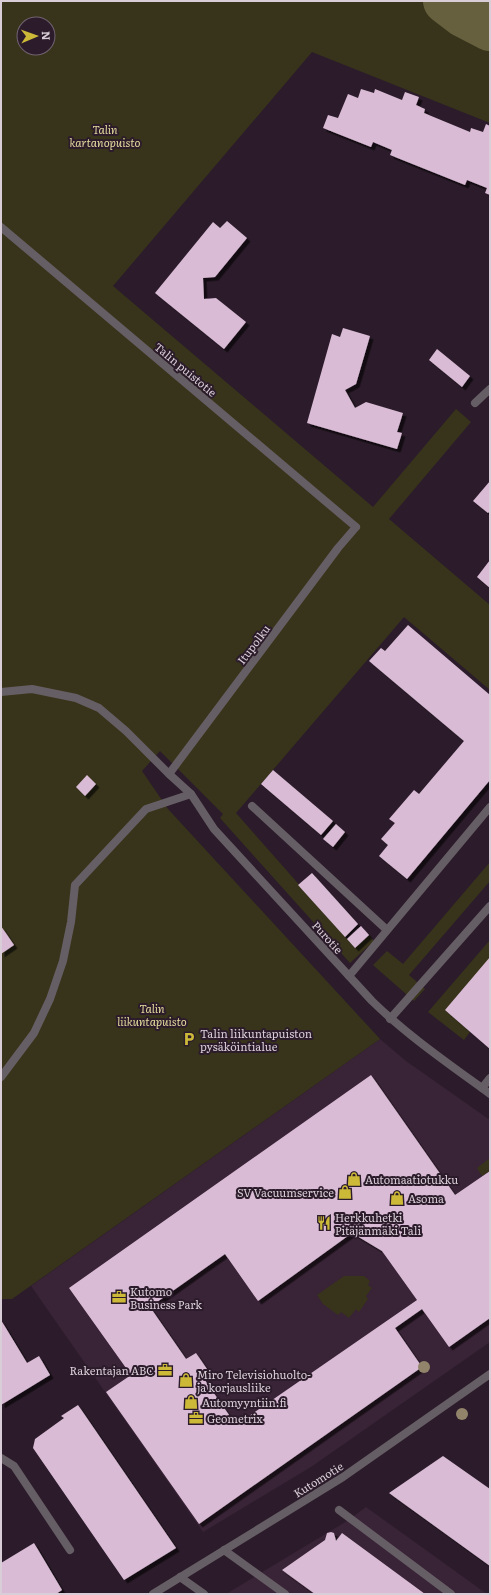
<svg xmlns="http://www.w3.org/2000/svg" width="491" height="1595" font-family="Literata,serif">
<defs>
<filter id="shadow"><feDropShadow dx="3.5" dy="3.5" stdDeviation="0" flood-color="#0009"/></filter>
</defs>
<rect width="100%" height="100%" fill="#2c1c2b"/>
<!-- built -->
<path fill="#392336" d="M380,1039L406,1061L490,1120V1342L311,1467L203,1532L31,1286Z
M366,1507L487,1594H226L347,1521Z"/>
<!-- green -->
<path fill="#38341b" fill-rule="evenodd" d="M1,1H490V123L312,52L113,286L373,507L456,409L471,422L389,519L490,605V690L404,617L236,813L355,948L369,935L374,941L350,963L220,818L223,814L160,751L142,771L168,809L380,1039L12,1299H1ZM24,24H48V48H24Z
M490,862V881L409,975L425,989L414,1001L373,965L387,951L403,964Z
M490,940V957L470,1032L464,1040L428,1012Z
M490,1158V1171L482,1176L477,1168Z
M344,1276H364L370,1281L368,1285L372,1288L366,1296L368,1299L359,1312L356,1309L349,1318L341,1312L338,1315L323,1304L317,1295Z"/>
<g fill="none" stroke-linecap="round" stroke-linejoin="round">
<!-- river -->
<path stroke="#66603f" stroke-width="46" d="M446,1L463,14L490,28"/>
</g>
<!-- building -->
<path fill="#d9bbd5" fill-rule="evenodd" filter="url(#shadow)" d="M361,89L374,93L375,89L402,100L405,92L419,97L416,105L425,109L424,113L470,132L471,128L483,132L486,124L490,126V195L485,193L487,188L467,180L465,185L390,155L392,150L373,142L371,147L323,128L328,115L338,118L348,94L358,98Z
M227,221L247,238L215,277L203,278L204,299L216,298L246,322L224,349L155,293L213,222L220,228Z
M343,328L370,336L356,384L345,390L355,408L366,402L403,413L397,432L402,433L397,449L307,423L332,334L340,337Z
M437,349L470,376L462,387L429,360Z
M490,481V511L488,513L473,501Z
M490,560V588L477,577Z
M408,625L490,695V780L407,879L379,856L388,845L381,839L395,823L389,819L414,790L419,794L464,741L369,661L381,648L385,651Z
M273,770L333,821L321,835L261,784Z
M87,775L96,784L85,796L76,787Z
M336,824L345,832L333,847L323,839Z
M312,873L358,924L345,937L298,885Z
M1,926L14,945L1,954Z
M361,926L369,935L355,948L347,939Z
M490,957V1049L445,1010Z
M371,1075L455,1195L490,1171V1318L449,1347L422,1309L395,1328L422,1367L199,1524L106,1392L131,1375L69,1288ZM352,1233L382,1251L417,1300L236,1425L202,1376L209,1372L196,1353L186,1359L150,1307L225,1254L258,1301Z
M1,1320L27,1363L39,1356L50,1375L1,1405Z
M78,1405L176,1548L124,1580L33,1448L35,1439L64,1418L61,1416Z
M443,1456L490,1489V1566L389,1493Z
M331,1532L334,1533L336,1541L342,1533L425,1594H315L282,1570L325,1540L327,1533Z
M34,1543L62,1590L56,1594H1V1563Z"/>
<g fill="none" stroke-linecap="round" stroke-linejoin="round">
<!-- lane -->
<path stroke="#665e65" stroke-width="8" d="M1,227L356,527
M475,403L490,389
M1,692L32,689L76,698L99,708L126,731L169,774
M252,806L387,930
M349,976L490,807
M390,1019L490,906
M1,1077L34,1033L50,999L63,961L71,922L75,885L146,809L191,794
M482,1088L490,1078
M1,1458L14,1466L70,1550
M339,1510L451,1594
M224,1550L285,1594
M180,1577L204,1594"/>
<!-- street -->
<path stroke="#665e65" stroke-width="8" d="M356,527L338,548L169,774L191,794L214,829L372,1001C408,1036 449,1064 490,1094
M153,1594L343,1477L490,1374"/>
</g>
<!-- trees -->
<g fill="#91846a">
<circle cx="424" cy="1367" r="6"/>
<circle cx="462" cy="1414" r="6"/>
</g>
<!-- icons -->
<defs>
<symbol id="parking-bare" viewBox="-9 -9 18 18"><path d="M-3.5-5.5H1a3.5 3.5 0 0 1 0 7H-1V5.5H-3.5ZM-1-3.4V-.6H.8a1.4 1.4 0 0 0 0-2.8Z" fill="#cdb938" stroke="#2c1c2b" stroke-width="2.5" paint-order="stroke"/></symbol>
<symbol id="shop-bare" viewBox="-9 -9 18 18"><path d="M-5-2.5h2.3a2.7 3.5 0 0 1 5.4 0H5L5.5 6h-11ZM-1.5-2.5h3a1.5 2.3 0 0 0-3 0Z" fill="#cdb938" stroke="#2c1c2b" stroke-width="2.5" paint-order="stroke"/></symbol>
<symbol id="restaurant-bare" viewBox="-9 -9 18 18"><path d="M-5-6h1v4h1v-4h1v4h1v-4h1v5L-1.5 .5V6h-2V.5L-5-1ZM5-6V6H3V1.5H1.5Q1.5-4 5-6Z" fill="#cdb938" stroke="#2c1c2b" stroke-width="2.5" paint-order="stroke"/></symbol>
<symbol id="office-bare" viewBox="-9 -9 18 18"><path d="M-6-3h4V-5.5h4V-3h4V5H-6ZM-1-4.5V-3h2v-1.5ZM-6 0V1H6V0Z" fill="#cdb938" stroke="#2c1c2b" stroke-width="2.5" paint-order="stroke"/></symbol>
</defs>
<g fill-rule="evenodd">
<use href="#parking-bare" x="179" y="1029" width="20" height="20"/>
<use href="#shop-bare" x="344" y="1169" width="20" height="20"/>
<use href="#shop-bare" x="335" y="1182" width="20" height="20"/>
<use href="#shop-bare" x="387" y="1188" width="20" height="20"/>
<use href="#restaurant-bare" x="314" y="1213" width="20" height="20"/>
<use href="#office-bare" x="109" y="1287" width="20" height="20"/>
<use href="#office-bare" x="155" y="1360" width="20" height="20"/>
<use href="#shop-bare" x="176" y="1370" width="20" height="20"/>
<use href="#shop-bare" x="181" y="1392" width="20" height="20"/>
<use href="#office-bare" x="186" y="1408" width="20" height="20"/>
</g>
<g text-anchor="middle" dominant-baseline="central" stroke-width="4" stroke-linejoin="round" paint-order="stroke">
<!-- park labels -->
<g font-size="11" font-style="italic" fill="#e4da9d" stroke="#2c1c2b">
<text x="105" y="129">Talin<tspan x="105" dy="13">kartanopuisto</tspan></text>
<text x="152" y="1008">Talin<tspan x="152" dy="13">liikuntapuisto</tspan></text>
</g>
<!-- street labels -->
<g font-size="11" fill="#d9ced7" stroke="#2c1c2b">
<text transform="translate(186 369) rotate(40)">Talin puistotie</text>
<text transform="translate(253 644) rotate(-53)">Itupolku</text>
<text transform="translate(328 937) rotate(48)">Purotie</text>
<text transform="translate(318 1479) rotate(-32)">Kutomotie</text>
</g>
<!-- poi labels -->
<g font-size="11" fill="#d9ced7" stroke="#2c1c2b" text-anchor="start">
<text x="200" y="1033">Talin liikuntapuiston<tspan x="200" dy="13">pysäköintialue</tspan></text>
<text x="365" y="1179">Automaatiotukku</text>
<text x="334" y="1192" text-anchor="end">SV Vacuumservice</text>
<text x="408" y="1198">Asoma</text>
<text x="335" y="1217">Herkkuhetki<tspan x="335" dy="13">Pitäjänmäki Tali</tspan></text>
<text x="130" y="1291">Kutomo<tspan x="130" dy="13">Business Park</tspan></text>
<text x="154" y="1370" text-anchor="end">Rakentajan ABC</text>
<text x="197" y="1374">Miro Televisiohuolto-<tspan x="197" dy="13">ja korjausliike</tspan></text>
<text x="202" y="1402">Automyyntiin.fi</text>
<text x="207" y="1418">Geometrix</text>
</g>
</g>
<!-- border -->
<rect width="491" height="1595" fill="none" stroke="#d9ced7" stroke-width="4"/>
<!-- north arrow -->
<g transform="translate(36 36) rotate(88)"><circle r="19" fill="#2c1c2b" stroke="#716370"/>
<path d="M0-3L7 15L0 10L-7 15Z" fill="#cdb938"/>
<text y="-6" font-size="11" font-weight="bold" text-anchor="middle" fill="#d9ced7">N</text>
</g>
</svg>
